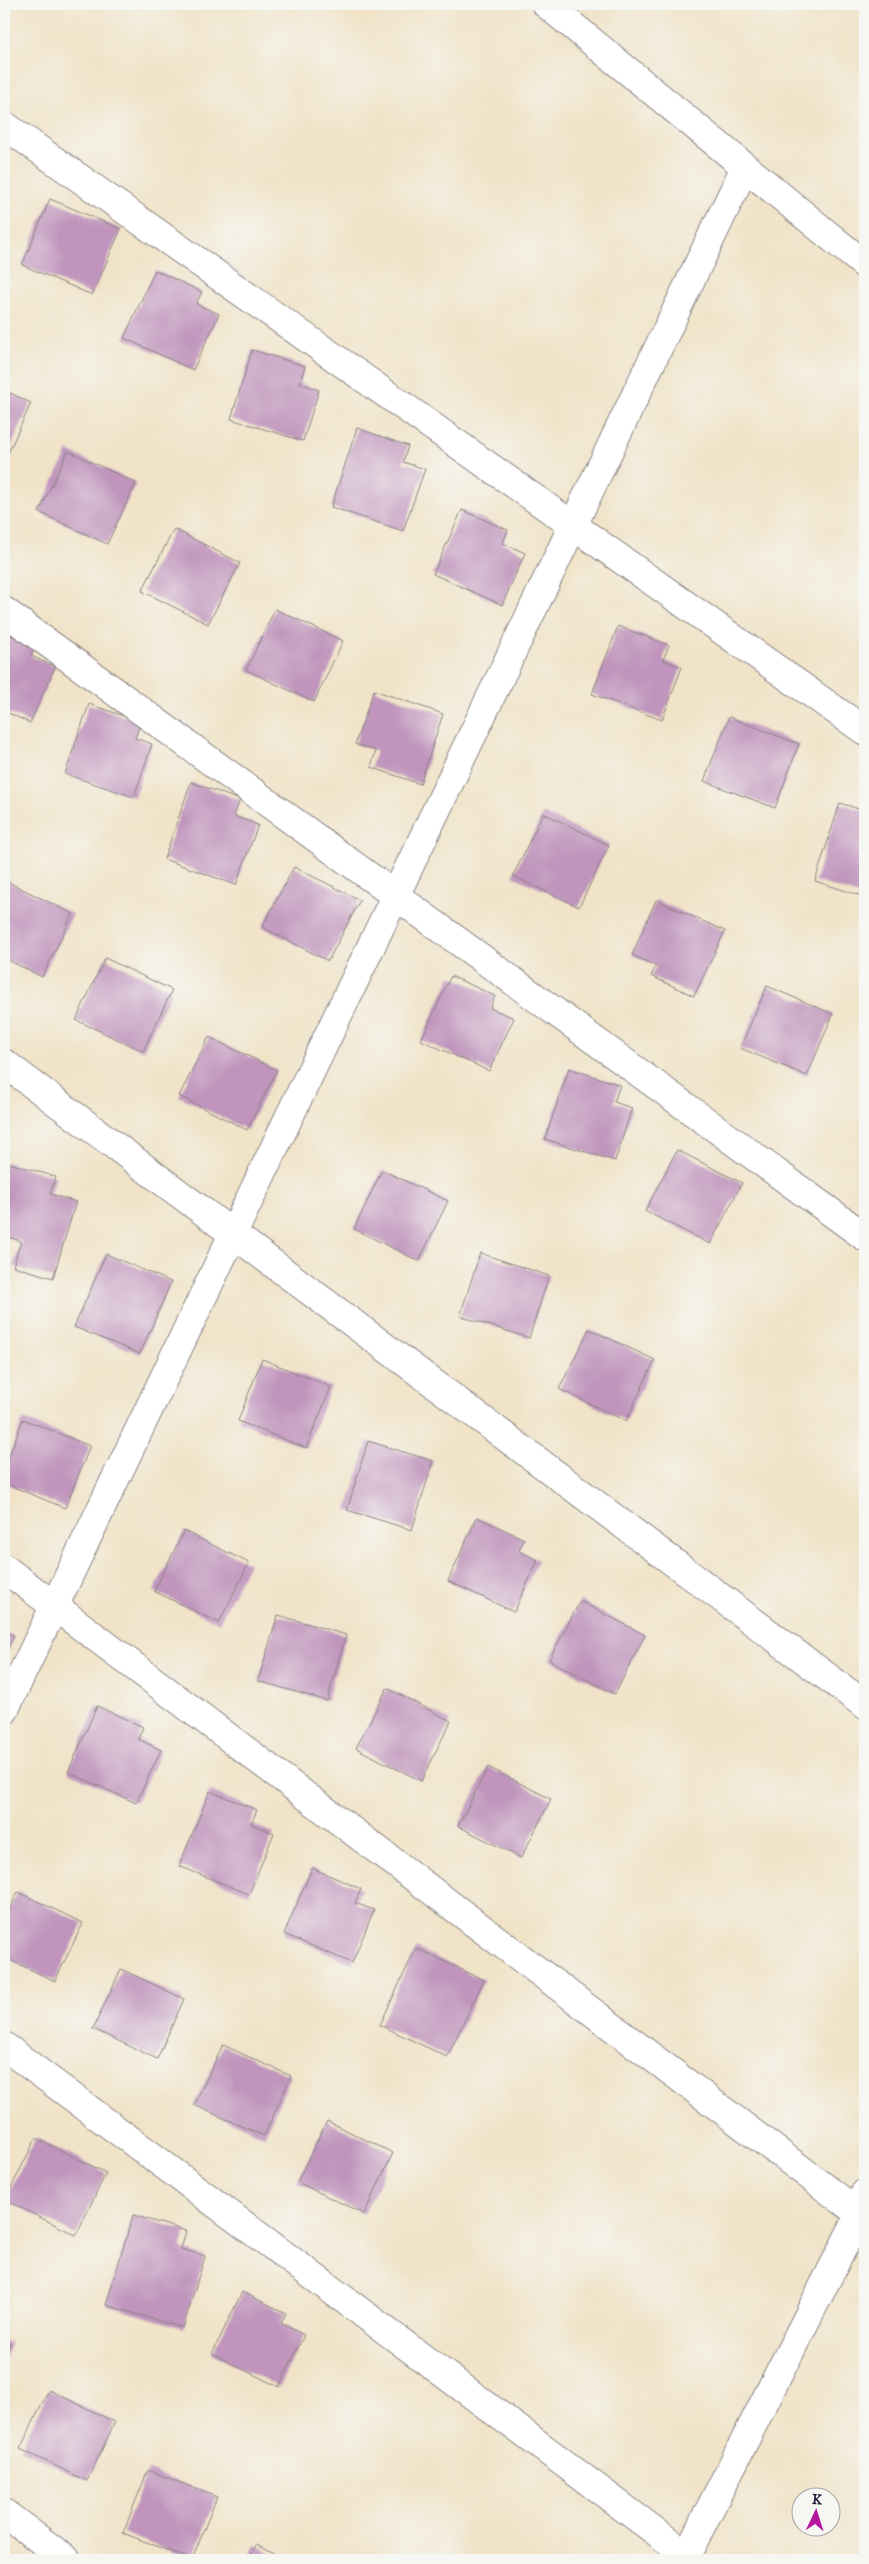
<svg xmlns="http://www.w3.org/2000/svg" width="869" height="2564" font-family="'IM FELL DW Pica',serif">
<rect width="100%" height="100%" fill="#f6f6f2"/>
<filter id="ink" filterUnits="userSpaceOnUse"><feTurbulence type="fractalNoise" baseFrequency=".02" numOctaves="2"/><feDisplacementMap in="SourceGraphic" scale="10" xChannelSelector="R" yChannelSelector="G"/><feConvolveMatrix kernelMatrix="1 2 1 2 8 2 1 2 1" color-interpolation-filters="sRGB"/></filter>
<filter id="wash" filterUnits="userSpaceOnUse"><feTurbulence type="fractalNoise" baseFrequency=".0096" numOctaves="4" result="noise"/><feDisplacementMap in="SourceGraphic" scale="20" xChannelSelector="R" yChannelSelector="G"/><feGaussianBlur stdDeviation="1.12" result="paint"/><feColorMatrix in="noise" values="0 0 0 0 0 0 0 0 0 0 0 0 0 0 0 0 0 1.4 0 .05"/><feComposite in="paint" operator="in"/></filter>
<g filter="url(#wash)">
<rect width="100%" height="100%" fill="#f0e3c8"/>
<g id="blocks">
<!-- building -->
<path fill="#c094bc" d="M50,199L121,229L92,295L22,265Z
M155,270L202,292L196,304L219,314L193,370L124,338Z
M252,350L305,366L300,383L319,390L303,441L231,419Z
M4,390L31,403L4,462Z
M357,428L408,446L403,462L425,469L403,531L331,507Z
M68,451L136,483L107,544L39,512Z
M462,510L508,530L503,543L525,553L502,605L433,574Z
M174,529L240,563L208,624L142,591Z
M275,609L343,641L314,702L246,670Z
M618,626L669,645L663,660L682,667L662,720L592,694Z
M4,632L35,646L31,656L55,667L30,723L4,711Z
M374,690L443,714L420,784L371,767L376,751L355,744Z
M89,704L141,722L135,738L152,744L134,797L65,774Z
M729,717L799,744L775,808L704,781Z
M191,782L240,800L234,816L258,825L236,885L164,859Z
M840,803L865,811V897L815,881Z
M543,813L609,845L579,907L513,876Z
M294,867L360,900L328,961L262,927Z
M4,880L73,914L42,977L4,958Z
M656,900L725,931L694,996L651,976L656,966L632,955Z
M105,958L172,990L143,1051L76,1020Z
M451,976L495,996L490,1008L514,1018L489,1071L421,1040Z
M767,986L833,1014L807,1076L740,1048Z
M209,1037L277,1070L247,1130L179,1096Z
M569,1068L620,1085L614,1102L632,1108L615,1161L545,1139Z
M677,1150L742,1183L710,1244L645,1211Z
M6,1162L56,1177L50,1194L76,1202L53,1278L13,1266L21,1241L4,1236V1169Z
M382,1170L448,1201L419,1261L354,1229Z
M480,1253L549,1276L529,1338L460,1316Z
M106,1254L171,1282L140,1354L74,1327Z
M589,1329L655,1360L626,1421L559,1389Z
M262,1359L331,1387L306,1448L238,1421Z
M23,1419L90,1446L65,1508L4,1483V1469Z
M368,1441L433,1461L412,1530L347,1510Z
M477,1517L524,1539L519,1551L538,1560L514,1612L448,1581Z
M184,1531L249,1563L219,1623L154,1591Z
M580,1601L645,1635L615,1694L549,1660Z
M278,1615L346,1635L327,1701L258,1681Z
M4,1631L14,1636L4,1658Z
M387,1688L451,1721L421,1781L356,1748Z
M97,1706L143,1727L138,1739L161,1750L136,1803L68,1772Z
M488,1767L551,1799L521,1858L458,1826Z
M210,1791L257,1810L251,1824L274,1833L249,1894L179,1866Z
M312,1868L361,1889L355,1903L374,1910L352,1963L284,1934Z
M18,1892L83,1923L55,1981L4,1957V1921Z
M416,1948L484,1980L447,2057L380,2025Z
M121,1969L184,1999L157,2059L93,2029Z
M223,2045L291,2076L264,2136L194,2105Z
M327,2121L393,2153L364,2214L297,2182Z
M36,2138L106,2173L76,2235L5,2200Z
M133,2215L186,2231L181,2249L205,2256L183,2328L106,2305Z
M242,2292L286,2313L281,2323L304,2335L279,2387L212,2354Z
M4,2340L11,2343L4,2359Z
M49,2390L115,2422L87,2481L20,2449Z
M148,2470L217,2497L192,2560L123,2533Z
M256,2545L286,2560H248Z"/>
</g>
</g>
<g filter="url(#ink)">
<use href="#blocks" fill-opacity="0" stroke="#898282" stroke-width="1"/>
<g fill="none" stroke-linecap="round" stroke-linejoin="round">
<defs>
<path id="minor" d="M546,4L865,265
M4,125L865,731
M4,611L865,1237
M4,1063L865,1705
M4,1568L860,2214
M4,1711L745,167
M4,2046L687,2555
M4,2513L67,2560
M684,2560L860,2214L865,2193"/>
</defs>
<!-- minor casing -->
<use href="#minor" stroke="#898282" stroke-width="30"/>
<!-- minor -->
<use href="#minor" stroke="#fff" stroke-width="28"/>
</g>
</g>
<!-- margin -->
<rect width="869" height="2564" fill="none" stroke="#f6f6f2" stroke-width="20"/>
<!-- north arrow -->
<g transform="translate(816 2512) rotate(4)"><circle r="24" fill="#f6f6f2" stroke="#a1a1a9"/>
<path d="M0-4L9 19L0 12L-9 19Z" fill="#b5179e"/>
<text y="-8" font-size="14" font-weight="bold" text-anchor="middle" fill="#22223b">K</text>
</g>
</svg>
